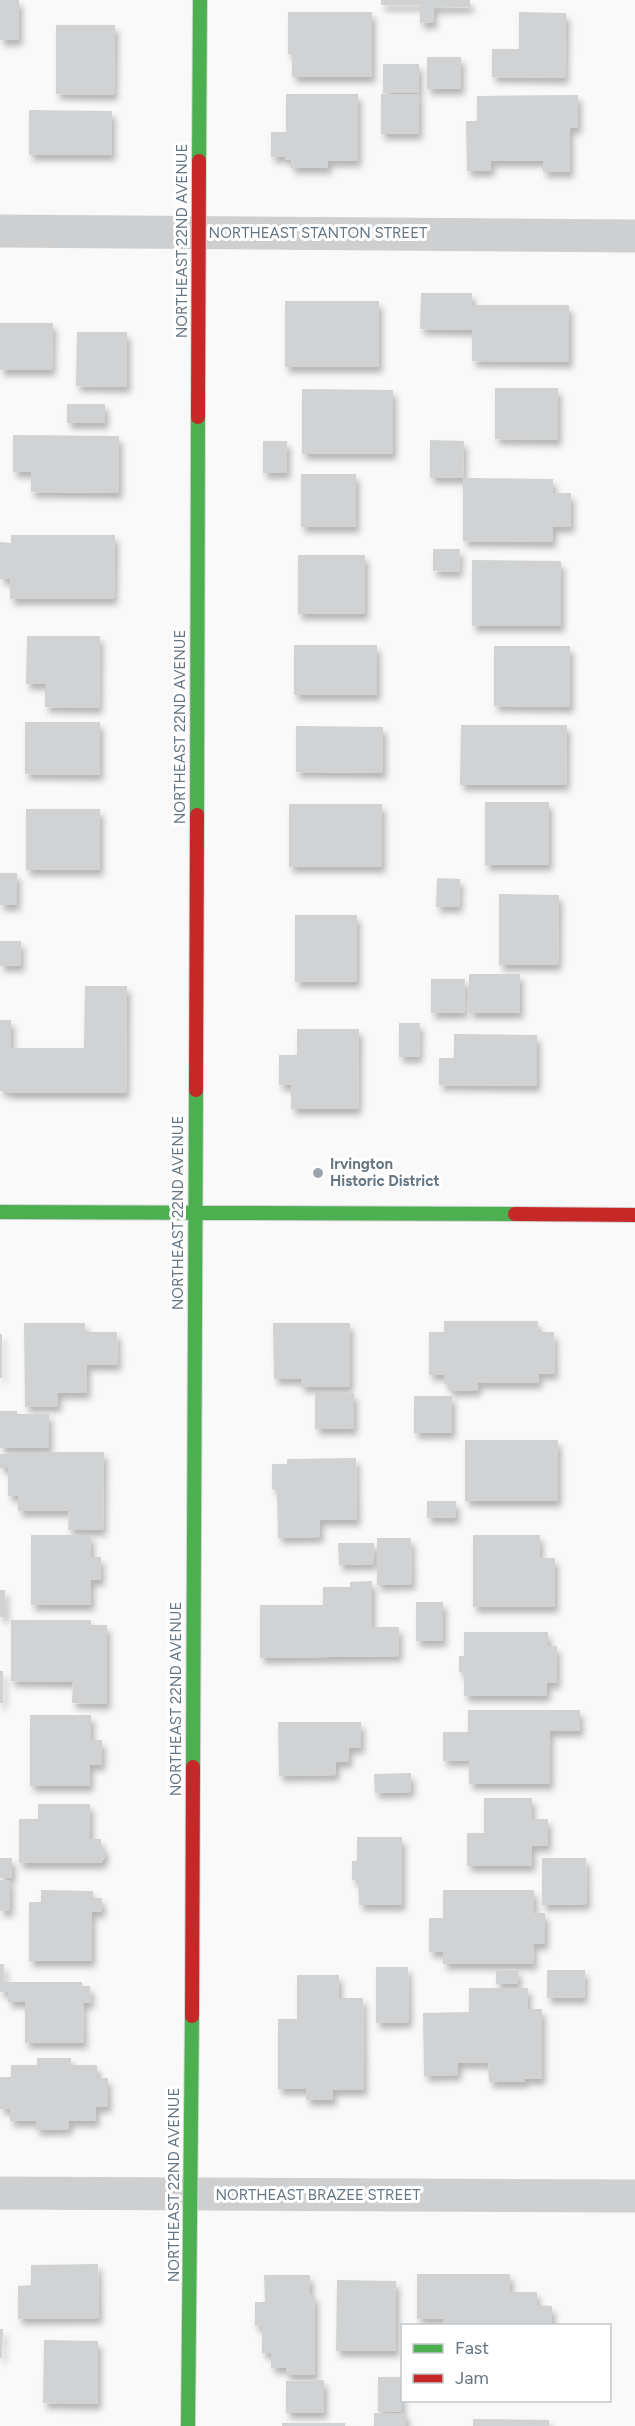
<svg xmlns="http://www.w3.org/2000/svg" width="635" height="2426" font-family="Figtree,sans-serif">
<defs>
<filter id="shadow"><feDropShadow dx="3.5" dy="6" stdDeviation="3" flood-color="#0004"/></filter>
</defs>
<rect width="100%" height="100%" fill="#f9f9f9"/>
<!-- building -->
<path fill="#d0d2d3" filter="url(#shadow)" d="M0,0H19V40H0Z
M381,0H470V7L433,8L434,23H420V5H381Z
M288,12H372V77H292V54H288Z
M519,12L566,13L565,78L492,77V49H519Z
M56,25H115L114,95L56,94Z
M427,57H461V89H427Z
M383,64H419V93H383Z
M286,94H358V161H328V168H291V160H285V157H271V132H286Z
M381,94H419V134H381Z
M578,95V128H570V172H543V161H491V171H467L466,121H477V96Z
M29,110L112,111V155H29Z
M421,293H472V305H569V362L472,361V330L420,329Z
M285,301H379V367H285Z
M0,323H53L52,370H0Z
M77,332H127V387L76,386Z
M495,388H558V440L495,439Z
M302,389L393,390V454H302Z
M67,404H105V423H67Z
M13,435L119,436V493L31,492V472H13Z
M430,440L464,441L463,478H430Z
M263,441H287V473H263Z
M301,474H356V527H301Z
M463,478L553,479V493H571V527H553V542L463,541Z
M11,535H115L114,599H10V579H0V542L11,543Z
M433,549H460L459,572L433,571Z
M298,555H365V614H298Z
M472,560L561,561V626H472Z
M27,636H100L99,708L45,707V684H26Z
M294,645H377V695H294Z
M494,646H570V707L494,706Z
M25,722H100V775L25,774Z
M461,725H567L566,785H460Z
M296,726L383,727V773L296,772Z
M485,802H549V865H485Z
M289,804H382V867H289Z
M26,809H100V870H26Z
M0,873H17V905H0Z
M437,878L460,879L459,907H436Z
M499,894L559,895L558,965H499Z
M295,915H357V982H295Z
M0,941H21V966H0Z
M469,974H520V1013H469Z
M431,979H465L464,1013H431Z
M85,986H127L126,1093H7V1091H0V1020H11V1048H84Z
M399,1023H420L419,1057H399Z
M297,1029H359L358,1109H291V1085H279V1055H297Z
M454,1034L537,1035V1086L439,1085V1058H454Z
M444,1321H538V1332H554L555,1374H538L539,1383H478V1390L449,1391V1384H444V1375H429V1332H444Z
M24,1323H85V1332H117L118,1365H87V1393H58V1406L25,1407Z
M273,1323H350V1387H301V1379H274Z
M0,1334H2V1378H0Z
M315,1393H354V1429H315Z
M414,1396H452V1433H414Z
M0,1411H17V1414H49V1448H0Z
M465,1440H558V1501H465Z
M9,1452H104L103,1530H68L69,1511H18V1496H8V1468H0V1454H9Z
M356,1458L357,1520H320V1537L278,1538L277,1489H272V1464H287V1459Z
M427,1501H456V1518H427Z
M31,1535H91V1557H101V1580H91V1605H31Z
M473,1535H540V1558H555V1607H473Z
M377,1538H411L412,1584L377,1585Z
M338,1543H374V1564L339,1565Z
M372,1581V1627H399V1656L260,1658V1605H323V1587H350V1582Z
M0,1590H5V1617H0Z
M416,1602H443V1641H416Z
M11,1620H91V1625H107V1704L72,1703L73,1682L11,1681Z
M464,1632H548V1646H557V1683H547V1696H464V1672H459V1656H464Z
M0,1671H3V1703H0Z
M468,1710H580V1731H550V1784H469V1760L443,1761V1732H468Z
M30,1715H91V1740H102V1765H90V1786H30Z
M278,1722H361V1748H349V1762H336V1775L279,1776Z
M411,1773V1792L375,1793L374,1774Z
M484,1798H532V1819H548V1846H532V1866H467V1833H484Z
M38,1804H90V1839H101V1846L105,1849V1857L101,1863H19V1819H38Z
M357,1837H402V1905H359L358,1880H352V1861H357Z
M0,1858H12V1878H0Z
M542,1858H586L587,1904L542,1905Z
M0,1880H10V1911H0Z
M41,1890L93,1891V1898H102V1912H92V1961H29V1902H41Z
M443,1890H534V1913H545V1944H533L534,1964H443V1952H429V1918H443Z
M0,1964H4V1982H82V1986H90L91,2003H83L84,2043H25V2002H8V1992H0Z
M376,1967H408L409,2022L376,2023Z
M496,1969L518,1970V1984H496Z
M547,1970H585L584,1998H547Z
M297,1975H339V1998H363L364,2090H333V2100H306V2089H278V2019H297Z
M469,1988H528V2009H542V2079H525V2082H489L488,2063H458V2075L424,2076L423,2013L469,2012Z
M37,2058H71V2065H97V2078H108V2107H96V2121H69V2129L36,2130V2121H10V2109H0V2077H11V2065H37Z
M98,2264L99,2318L18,2319V2286L31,2285V2265Z
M417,2274H510V2292H537V2305L552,2306V2326H443V2319H417Z
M264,2275H310V2296L315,2295V2375H286V2368H271V2353H262V2326H255V2302H265Z
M337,2280L396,2281V2351H336Z
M0,2329H3L2,2358H0Z
M44,2340L98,2341V2404L43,2403Z
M378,2377H402V2412H378Z
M324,2380V2413H286V2381Z
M374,2413H406V2426H374Z
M473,2419L549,2420V2426H473Z
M282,2423H345V2426H282Z"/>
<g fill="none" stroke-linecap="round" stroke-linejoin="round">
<defs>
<path id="fast" d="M199,161L200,0
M197,815L198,417
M0,1212L515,1214
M193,1767L196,1090
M188,2426L192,2016"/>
<path id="jam" d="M198,417L199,161
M196,1090L197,815
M515,1214L635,1215
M192,2016L193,1767"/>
</defs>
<!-- fast casing -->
<use href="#fast" stroke="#d5d6d7" stroke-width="16"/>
<!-- jam casing -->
<use href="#jam" stroke="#d5d6d7" stroke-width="16"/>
<!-- street -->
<path stroke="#cecfd0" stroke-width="33" d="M0,231L635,236
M0,2193L635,2196"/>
<!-- fast -->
<use href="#fast" stroke="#4caf50" stroke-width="14"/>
<!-- jam -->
<use href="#jam" stroke="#c62828" stroke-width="14"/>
</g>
<!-- markers -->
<circle fill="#99a4ac" stroke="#fff" stroke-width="2" cx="318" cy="1173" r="6"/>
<g text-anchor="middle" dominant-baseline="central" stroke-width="6" stroke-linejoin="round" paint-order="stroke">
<!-- street labels -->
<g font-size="15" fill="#657683" stroke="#fff">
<text x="318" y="233">NORTHEAST STANTON STREET</text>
<text transform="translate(182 241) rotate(-90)">NORTHEAST 22ND AVENUE</text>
<text transform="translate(180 727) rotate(-90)">NORTHEAST 22ND AVENUE</text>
<text transform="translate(178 1213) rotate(-90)">NORTHEAST 22ND AVENUE</text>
<text transform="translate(176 1699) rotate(-90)">NORTHEAST 22ND AVENUE</text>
<text transform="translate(174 2185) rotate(-90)">NORTHEAST 22ND AVENUE</text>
<text x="318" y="2195">NORTHEAST BRAZEE STREET</text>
</g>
<!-- poi labels -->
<g font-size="15" font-weight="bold" fill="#657683" stroke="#fff" text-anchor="start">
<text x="330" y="1164">Irvington<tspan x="330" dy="17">Historic District</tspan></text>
</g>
</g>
<!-- legend -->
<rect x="401" y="2324" width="210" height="78" fill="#ffffff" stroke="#c1c8cd" stroke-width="1.5"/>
<rect x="413" y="2344" width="30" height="9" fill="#4caf50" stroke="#c1c8cd" stroke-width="1.5"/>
<text x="455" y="2354" font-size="18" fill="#657683">Fast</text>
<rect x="413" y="2374" width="30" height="9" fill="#c62828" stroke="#c1c8cd" stroke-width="1.5"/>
<text x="455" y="2384" font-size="18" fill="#657683">Jam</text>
</svg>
